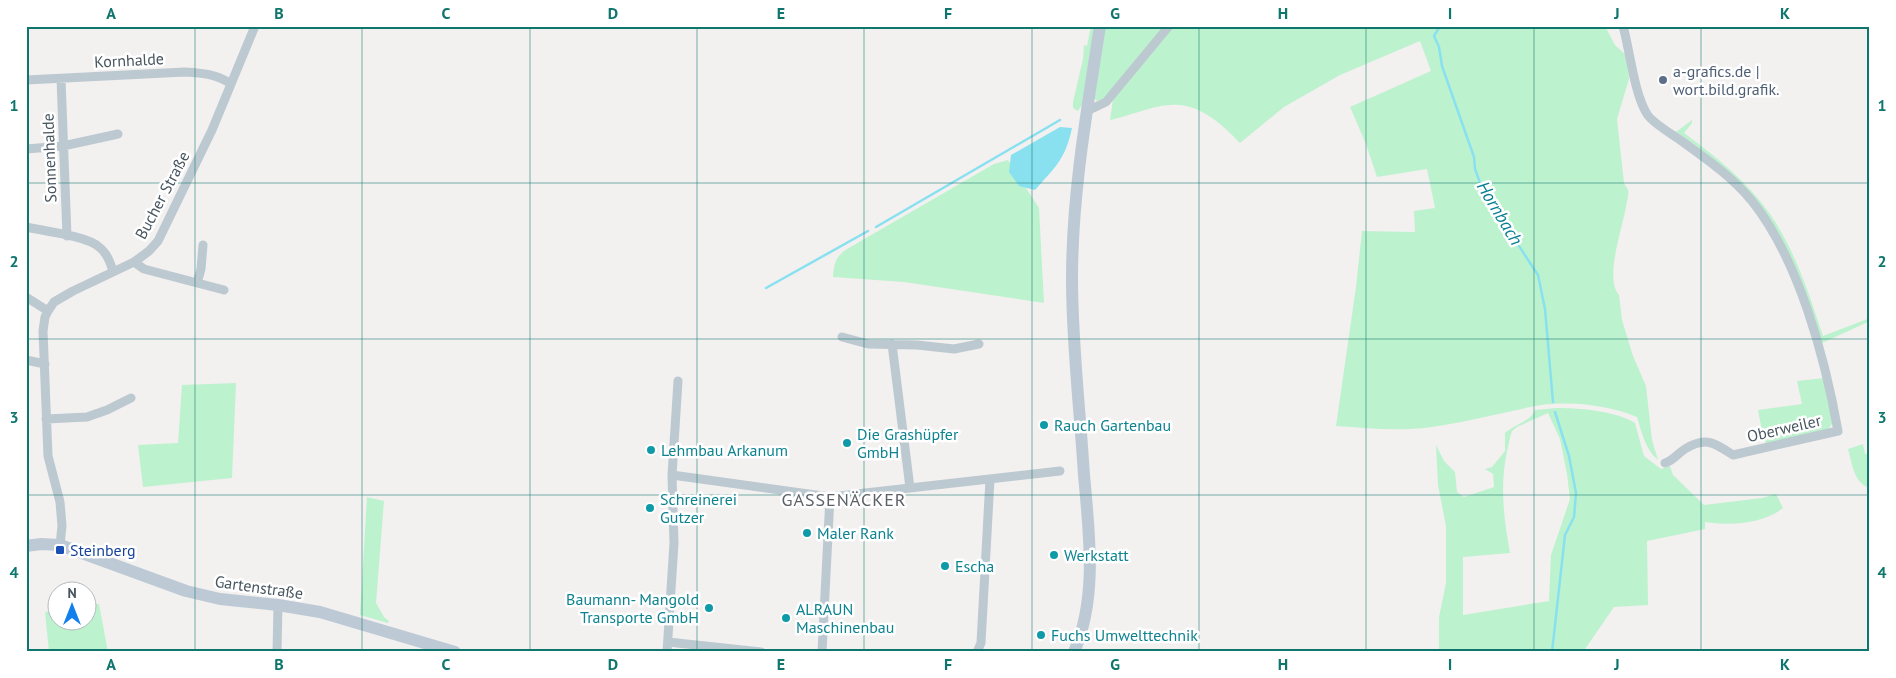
<svg xmlns="http://www.w3.org/2000/svg" width="1896" height="678" font-family="'PT Sans',sans-serif">
<rect width="100%" height="100%" fill="#f3f0f0"/>
<!-- green -->
<path fill="#bdf2ce" fill-rule="evenodd" d="M1091,26H1097L1084,102L1078,111L1073,108V102L1083,59L1084,45L1087,46Z
M1104,26H1164L1104,99L1097,101L1094,98Z
M1171,26H1605L1615,45L1627,56L1629,79L1617,119L1624,183C1625,186 1627,187 1628,190C1629,194 1627,202 1626,206C1623,227 1604,278 1619,295L1622,320L1633,356L1646,386L1652,440L1658,460C1645,449 1642,433 1637,417C1608,405 1572,401 1541,405C1502,412 1464,423 1424,428C1395,431 1365,428 1336,426L1356,287L1362,231L1415,232L1414,211L1435,208L1427,169L1377,177L1366,144L1350,107L1431,71L1420,41L1340,75L1284,107L1240,143C1222,124 1198,102 1170,105C1150,106 1130,116 1110,120L1113,99Z
M1692,120V123L1684,133C1715,156 1747,181 1770,214C1795,250 1809,294 1823,336L1870,318V321L1820,344L1774,230L1716,161L1694,144L1676,132Z
M1008,160L1039,208L1044,303L904,282L833,277C834,264 835,257 847,249L994,164Z
M1824,378L1834,421L1827,431L1766,444L1763,436L1758,410L1802,404L1797,381Z
M236,383L232,478L143,487L138,445L178,443L182,385Z
M1557,408C1580,408 1616,411 1635,423L1644,456L1661,469L1670,466L1673,475L1704,505L1762,498L1776,494L1783,508C1763,524 1730,526 1705,522V529L1647,541L1648,605L1614,607L1583,652H1439V617L1446,583V526L1438,485L1436,445L1444,461L1455,472L1457,492L1464,497L1494,487L1493,474L1485,469L1492,467L1505,451V433C1514,425 1531,421 1535,410ZM1548,413L1560,439L1567,474L1570,499L1551,555L1549,601L1463,615V557L1510,553C1502,508 1499,476 1512,431L1517,427Z
M1863,444L1865,454L1870,455V488C1854,484 1852,463 1848,449Z
M367,497L384,501L376,603L384,617L389,621L388,623L360,615Z
M99,604L108,652H49L45,612L57,610L58,620H88V605Z"/>
<!-- water -->
<path fill="#89e1f0" d="M1060,127L1072,128C1065,160 1056,166 1035,190L1019,186L1009,172L1011,155Z"/>
<g fill="none" stroke-linecap="round" stroke-linejoin="round">
<!-- stream -->
<path stroke="#89e1f0" stroke-width="2.5" d="M1440,26L1434,36L1439,47L1442,66L1474,157L1475,169L1483,191L1538,275L1545,309L1553,402
M876,227L1060,120
M766,288L868,231
M1552,652L1565,535L1574,517L1576,493L1569,456L1555,412"/>
<!-- street -->
<path stroke="#bdc9d0" stroke-width="9" d="M1623,26C1630,51 1634,93 1647,114C1653,124 1674,135 1683,142C1708,160 1732,177 1752,201C1799,260 1825,358 1838,431L1733,455C1715,443 1706,436 1685,449C1677,454 1674,460 1665,463
M61,79L67,236
M26,80L185,72C202,73 217,74 231,84
M1087,111L1106,102L1169,26
M26,149L63,146L118,134
M26,227C44,231 87,236 99,247C107,253 110,262 113,271
M134,262L144,269L224,290
M197,283L201,269L203,245
M26,297L48,311
M842,337L868,344L917,345L954,349L979,344
M892,344L910,488
M26,360L45,364
M46,419L87,417L107,410L131,398
M672,475L830,497L1060,471
M60,545L62,526L60,502L48,456L43,331L45,317L48,311L54,302L73,291L134,262L149,251L158,241L212,130L255,26
M668,642L761,652
M277,652L278,605
M667,652L674,543L672,475L678,381
M822,652L830,497
M977,652L981,643L990,479"/>
<!-- secondary -->
<path stroke="#bdcad5" stroke-width="12" d="M26,546L41,544L60,545L186,591L220,599L278,605L320,612L455,652
M1074,652C1098,597 1089,533 1084,475C1080,410 1072,344 1072,279C1072,194 1087,110 1100,26"/>
</g>
<!-- grid -->
<path fill="none" stroke="#0f766e" stroke-width="1" stroke-opacity="0.55" d="M195,26V652M362,26V652M530,26V652M697,26V652M864,26V652M1032,26V652M1199,26V652M1366,26V652M1534,26V652M1701,26V652M26,183H1870M26,339H1870M26,495H1870"/>
<!-- markers -->
<circle fill="#5c6f8a" stroke="#fff" stroke-width="2" cx="1663" cy="80" r="5"/>
<g fill="#0f9aa8" stroke="#fff" stroke-width="2">
<circle cx="1044" cy="425" r="5"/>
<circle cx="847" cy="443" r="5"/>
<circle cx="651" cy="450" r="5"/>
<circle cx="650" cy="508" r="5"/>
<circle cx="807" cy="533" r="5"/>
<circle cx="1054" cy="555" r="5"/>
<circle cx="945" cy="566" r="5"/>
<circle cx="709" cy="608" r="5"/>
<circle cx="786" cy="618" r="5"/>
<circle cx="1041" cy="635" r="5"/>
</g>
<rect fill="#1a4fb4" stroke="#fff" stroke-width="2" x="55" y="545" width="10" height="10" rx="2.5"/>
<g text-anchor="middle" dominant-baseline="central" stroke-width="5" stroke-linejoin="round" paint-order="stroke">
<!-- street labels -->
<g font-size="16" fill="#47555f" stroke="#fff">
<text transform="translate(129 60) rotate(-3)">Kornhalde</text>
<text transform="translate(49 158) rotate(-92)">Sonnenhalde</text>
<text transform="translate(162 195) rotate(-62)">Bucher Straße</text>
<text transform="translate(1784 428) rotate(-13)">Oberweiler</text>
<text transform="translate(259 587) rotate(8)">Gartenstraße</text>
</g>
<!-- service labels -->
<g font-size="16" fill="#4e5e75" stroke="#fff" text-anchor="start">
<text x="1673" y="71">a-grafics.de |<tspan x="1673" dy="18">wort.bild.grafik.</tspan></text>
</g>
<!-- culture labels -->
<g font-size="16" fill="#0d838f" stroke="#fff" text-anchor="start">
<text x="1054" y="425">Rauch Gartenbau</text>
<text x="857" y="434">Die Grashüpfer<tspan x="857" dy="18">GmbH</tspan></text>
<text x="661" y="450">Lehmbau Arkanum</text>
<text x="660" y="499">Schreinerei<tspan x="660" dy="18">Gutzer</tspan></text>
<text x="817" y="533">Maler Rank</text>
<text x="1064" y="555">Werkstatt</text>
<text x="955" y="566">Escha</text>
<text x="699" y="599" text-anchor="end">Baumann- Mangold<tspan x="699" dy="18">Transporte GmbH</tspan></text>
<text x="796" y="609">ALRAUN<tspan x="796" dy="18">Maschinenbau</tspan></text>
<text x="1051" y="635">Fuchs Umwelttechnik</text>
</g>
<!-- transit labels -->
<g font-size="16" fill="#164399" stroke="#fff" text-anchor="start">
<text x="70" y="550">Steinberg</text>
</g>
<!-- water labels -->
<g font-size="18" font-style="italic" fill="#087f93" stroke="#fff">
<text transform="translate(1500 213) rotate(59)">Hornbach</text>
</g>
<!-- neighbourhood labels -->
<g font-size="18" letter-spacing="1" fill="#5c6166" stroke="#fff">
<text x="844" y="499">GASSENÄCKER</text>
</g>
</g>
<!-- border -->
<rect width="1896" height="678" fill="none" stroke="#ffffff" stroke-width="55"/>
<!-- north arrow -->
<g transform="translate(72 606)"><circle r="24" fill="#ffffff" stroke="#b5bbbf"/>
<path d="M0-4L9 19L0 12L-9 19Z" fill="#117fec"/>
<text y="-8" font-size="14" font-weight="bold" text-anchor="middle" fill="#47555f">N</text>
</g>
<rect x="28" y="28" width="1840" height="622" fill="none" stroke="#0f766e" stroke-width="2"/>
<g font-size="16" text-anchor="middle" font-weight="bold" fill="#0f766e">
<text x="111" y="19">A</text>
<text x="279" y="19">B</text>
<text x="446" y="19">C</text>
<text x="613" y="19">D</text>
<text x="781" y="19">E</text>
<text x="948" y="19">F</text>
<text x="1115" y="19">G</text>
<text x="1283" y="19">H</text>
<text x="1450" y="19">I</text>
<text x="1617" y="19">J</text>
<text x="1785" y="19">K</text>
<text x="14" y="111">1</text>
<text x="1882" y="111">1</text>
<text x="14" y="267">2</text>
<text x="1882" y="267">2</text>
<text x="14" y="423">3</text>
<text x="1882" y="423">3</text>
<text x="14" y="578">4</text>
<text x="1882" y="578">4</text>
<text x="111" y="670">A</text>
<text x="279" y="670">B</text>
<text x="446" y="670">C</text>
<text x="613" y="670">D</text>
<text x="781" y="670">E</text>
<text x="948" y="670">F</text>
<text x="1115" y="670">G</text>
<text x="1283" y="670">H</text>
<text x="1450" y="670">I</text>
<text x="1617" y="670">J</text>
<text x="1785" y="670">K</text>
</g>
</svg>
